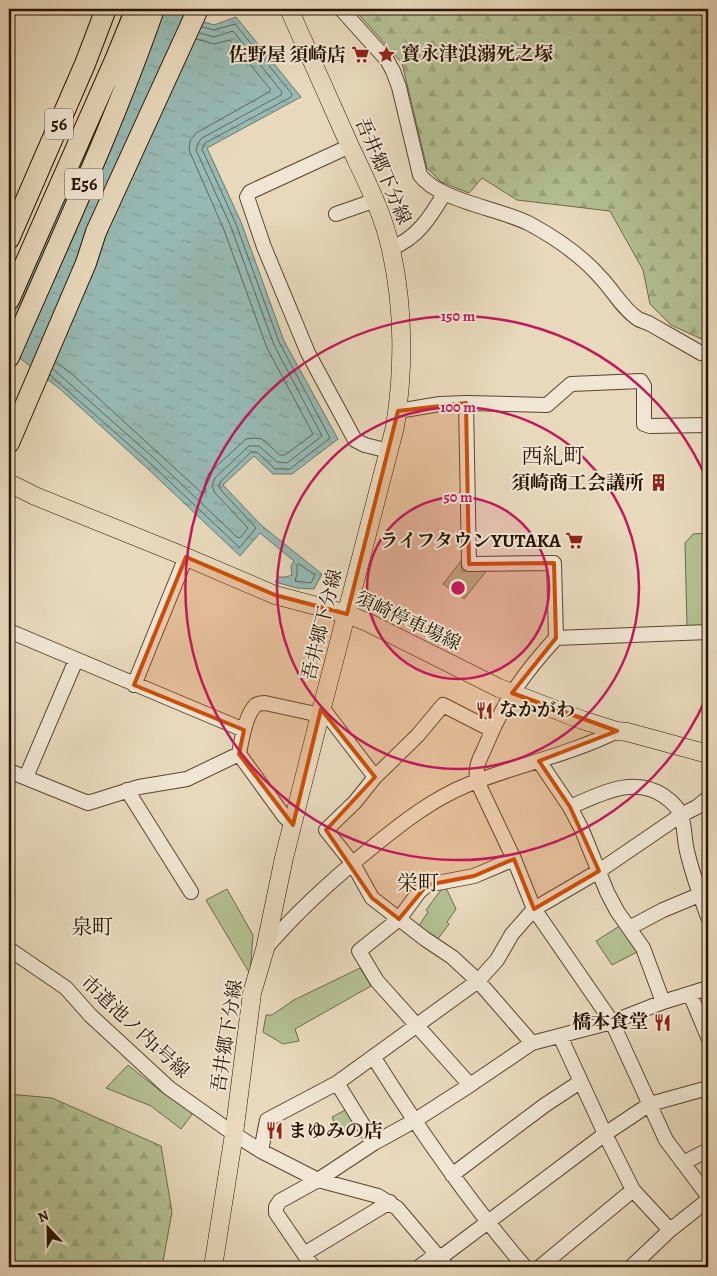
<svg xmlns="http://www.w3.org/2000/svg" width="717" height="1276" font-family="Alegreya,'Noto Serif JP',serif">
<defs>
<pattern id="forest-firs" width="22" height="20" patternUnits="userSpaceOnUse" patternTransform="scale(1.25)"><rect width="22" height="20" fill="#b3c093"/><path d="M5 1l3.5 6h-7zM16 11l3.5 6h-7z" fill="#9aa47d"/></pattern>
<pattern id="water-ripples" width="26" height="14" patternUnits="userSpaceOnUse" patternTransform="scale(1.25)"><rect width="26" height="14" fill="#97bab4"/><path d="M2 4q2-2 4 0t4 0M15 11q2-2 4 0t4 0" fill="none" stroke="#829f99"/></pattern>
</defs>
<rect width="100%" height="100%" fill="#e8d9bc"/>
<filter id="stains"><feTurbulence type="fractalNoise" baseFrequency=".004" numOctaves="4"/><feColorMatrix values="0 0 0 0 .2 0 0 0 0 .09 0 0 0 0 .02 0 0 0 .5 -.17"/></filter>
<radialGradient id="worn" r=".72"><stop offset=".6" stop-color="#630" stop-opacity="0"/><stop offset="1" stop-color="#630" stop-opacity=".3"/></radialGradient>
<!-- forest -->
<path fill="url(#forest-firs)" stroke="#6e6a4a" d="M354,9H377L383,15L393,9H708V342L671,325L650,304L643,270L610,211L517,200L482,178L469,193L441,182L427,168L402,63Z
M9,1094L52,1098L161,1146L172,1212L162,1267H9Z"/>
<!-- park -->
<path fill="#b3c093" stroke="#6e6a4a" d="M708,533V626L687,627L685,543L693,534Z
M461,561L462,571L488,569L464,599L443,584Z
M446,888L456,909L447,922L449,924L437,940L418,927L428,912L426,910L441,890Z
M227,889L253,935L250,974L206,900Z
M621,925L639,951L612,965L596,941Z
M360,968L371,986L295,1029L299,1041L283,1044L263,1032L266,1015H272L294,1000Z
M128,1065L163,1093L193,1113L181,1129L151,1106L106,1088Z
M347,1109L359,1128L346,1136L342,1127L337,1129L332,1117Z"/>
<!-- water -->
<path fill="url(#water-ripples)" stroke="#6b786d" d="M124,9H200L204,22L214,25L236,17L301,97L207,148L241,222L284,341L338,439L292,474H273L254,456L223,485L261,525L322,574L314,589L297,588L275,582L279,577H286L292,575L291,566L294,561L260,533L240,556L147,468L60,389L9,350V311Z"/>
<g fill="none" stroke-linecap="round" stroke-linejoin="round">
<!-- shore -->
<path stroke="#60675b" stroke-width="1" d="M56,362L73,375L203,494L206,492L205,482L209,473L246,439L254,438L262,439L280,455H285L313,434L267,348L224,230L189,150L190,141L196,133L269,92L271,90L230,40L214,44L196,39
M53,369L155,459L238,538L241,537L248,528L215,493L212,486L215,478L249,446H259L277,462L287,463L322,436L274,345L231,227L196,150L198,143L202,138L281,95L282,92L233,31L214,37L200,33
M50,375L151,464L239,547L241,546L256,528L220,489L219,486L220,482L251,452H257L275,469H290L330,438L279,342L236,224L202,149L205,143L291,97L292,94L235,24L214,30L202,27
M299,564L315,575L311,583L295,581L297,574V566Z"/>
<defs>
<path id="minor" d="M341,9L387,60L393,71L399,87L420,175C439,201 499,208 530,224C556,238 583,257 602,279C614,292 623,309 638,319C642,321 647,322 652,325C668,334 685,344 701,353L708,355
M350,146L250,192L247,197L264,247L308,353L355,440L365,445L389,451
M336,214L376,200
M391,248C417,239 431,216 444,194
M466,403L469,564L554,563L556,638C524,673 504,701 486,745C480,759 475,765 477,781L514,859L534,909L612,1022L666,1140L708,1196
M398,411L440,404L466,403L547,405L571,384L641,381L644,386V424L650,426L708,425
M9,631L244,730
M556,638L708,632
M134,685L186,557
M323,709L375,777
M492,730L443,705L418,735L375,777L355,802L326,830L353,864L372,898L425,939L452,957L478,981L532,1043
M239,754L284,816L293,825
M539,761L570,807L582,830L607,892L617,911L643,948L663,1002
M9,771L88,803L139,787L187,779L239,754C241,742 246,716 254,707C256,704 261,703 265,703L311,713L319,719
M26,777L76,660
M127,790L191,892
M570,807C600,794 634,775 664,796C671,801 679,808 681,816C685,827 684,839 687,851C692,873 700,895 708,917
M629,928L663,910L699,895
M9,949L66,988L90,1015L169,1088L234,1134L261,1151L318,1180L378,1196L397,1208L447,1267
M265,949C298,910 335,877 375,845C403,822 433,799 467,785C516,765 569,755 617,731
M690,994L708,1037
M560,1036L605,1134L633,1190L670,1230
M374,1058C420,1131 468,1201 525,1267
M337,1083L374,1143
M470,1085L377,981L359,951L399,919L419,892L427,885L474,876L514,859
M261,1151L267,1120L337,1083L478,981L497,960L512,934L534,909L599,871L681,815L697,807L708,798
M683,1163L708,1150
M452,1175L545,1105L580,1082
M304,1254L390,1202
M440,1258L605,1134L650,1104L708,1088
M313,1267L276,1213V1207L280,1201L318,1180L374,1143L414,1121L470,1085L532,1043L612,1022L663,1002L708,988
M419,1267L437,1254
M540,1267L633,1190
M631,1267L670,1230L708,1200"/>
<path id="major" d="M9,483L35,496L186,557L275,595L347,614L369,623L499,688L582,720L617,731L627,732L708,754
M213,1267L234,1134L252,993L265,949L284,858L319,719L395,427C404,370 404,307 391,250C383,212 365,179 349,144C329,99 309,54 289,9"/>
<path id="highway" d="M9,239L85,64L106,9
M9,300L115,60L136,9
M9,357C59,242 113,127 154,9
M9,443L86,263L96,232L198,9"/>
</defs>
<!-- minor casing -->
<use href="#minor" stroke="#584530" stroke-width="16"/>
<!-- major casing -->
<use href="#major" stroke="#281402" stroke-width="19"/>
<!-- highway casing -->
<use href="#highway" stroke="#281402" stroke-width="22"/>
<!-- minor -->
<use href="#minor" stroke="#f0e6d3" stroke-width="14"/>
<!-- major -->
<use href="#major" stroke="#e8d9bc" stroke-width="18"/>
<!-- highway -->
<use href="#highway" stroke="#e8d9bc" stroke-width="20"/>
</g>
<!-- marked area -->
<path fill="#cb4f0a" fill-opacity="0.2" stroke="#cb4f0a" stroke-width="4" stroke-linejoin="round" d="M466,403L469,564L554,563L556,638L512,693L617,731L539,761L570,807L599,871L534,909L514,859L474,876L427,885L399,919L372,898L326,830L375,777L321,709L293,825L239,754L244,730L134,685L186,557L275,595L347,614L398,411Z"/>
<!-- distance rings -->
<circle cx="458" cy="588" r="91" fill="#c2185b" fill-opacity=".12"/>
<g fill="none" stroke="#c2185b" stroke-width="2.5">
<circle cx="458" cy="588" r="91"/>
<circle cx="458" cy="588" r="181"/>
<path d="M707 696A272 272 0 1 1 707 480"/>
</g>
<!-- icons -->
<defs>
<symbol id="sight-bare" viewBox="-9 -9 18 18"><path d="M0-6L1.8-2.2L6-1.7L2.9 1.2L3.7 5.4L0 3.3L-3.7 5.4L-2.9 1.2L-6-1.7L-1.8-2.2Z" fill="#8f2418" stroke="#f0e6d3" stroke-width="2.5" paint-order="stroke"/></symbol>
<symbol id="supermarket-bare" viewBox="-9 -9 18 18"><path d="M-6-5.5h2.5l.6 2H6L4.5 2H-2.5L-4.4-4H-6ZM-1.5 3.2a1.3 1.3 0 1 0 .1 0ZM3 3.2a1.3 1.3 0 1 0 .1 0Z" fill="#8f2418" stroke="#f0e6d3" stroke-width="2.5" paint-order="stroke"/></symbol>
<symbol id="building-bare" viewBox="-9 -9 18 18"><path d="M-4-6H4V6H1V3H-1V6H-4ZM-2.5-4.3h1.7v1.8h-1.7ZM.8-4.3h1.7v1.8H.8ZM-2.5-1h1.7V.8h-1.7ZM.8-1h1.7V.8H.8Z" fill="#8f2418" stroke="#f0e6d3" stroke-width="2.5" paint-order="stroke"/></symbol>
<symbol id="restaurant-bare" viewBox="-9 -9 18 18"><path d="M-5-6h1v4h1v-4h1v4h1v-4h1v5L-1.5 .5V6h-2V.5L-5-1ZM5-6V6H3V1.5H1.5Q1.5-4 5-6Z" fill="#8f2418" stroke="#f0e6d3" stroke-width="2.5" paint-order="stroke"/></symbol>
</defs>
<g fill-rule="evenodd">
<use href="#sight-bare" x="374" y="42" width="25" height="25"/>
<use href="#supermarket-bare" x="348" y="42" width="25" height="25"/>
<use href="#building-bare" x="646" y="470" width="25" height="25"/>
<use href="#supermarket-bare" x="562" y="528" width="25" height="25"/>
<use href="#restaurant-bare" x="472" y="698" width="25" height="25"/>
<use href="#restaurant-bare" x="650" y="1010" width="25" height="25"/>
<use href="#restaurant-bare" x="262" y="1118" width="25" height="25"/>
</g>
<g text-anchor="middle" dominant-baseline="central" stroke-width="4" stroke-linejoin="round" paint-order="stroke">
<!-- shield labels -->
<g fill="#f0e6d3" stroke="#645341" stroke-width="1">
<rect x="45" y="108.5" width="28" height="31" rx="4"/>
<rect x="65" y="168.5" width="38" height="31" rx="4"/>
</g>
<g font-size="18" font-weight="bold" fill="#281402">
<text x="59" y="124">56</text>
<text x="84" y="184">E56</text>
</g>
<!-- poi labels -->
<g font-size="19" font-weight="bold" fill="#281402" stroke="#f0e6d3" text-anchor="end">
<text x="401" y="54" text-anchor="start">寶永津浪溺死之塚</text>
<text x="346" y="55">佐野屋 須崎店</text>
<text x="644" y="483">須崎商工会議所</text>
<text x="561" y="541">ライフタウンYUTAKA</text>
<text x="499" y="710" text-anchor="start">なかがわ</text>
<text x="648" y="1022">橋本食堂</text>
<text x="288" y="1131" text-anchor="start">まゆみの店</text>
</g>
<!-- street labels -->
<g font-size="19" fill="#281402" stroke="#f0e6d3">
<text transform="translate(383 171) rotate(67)">吾井郷下分線</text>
<text transform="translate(408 621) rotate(25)">須崎停車場線</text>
<text transform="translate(322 625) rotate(-76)">吾井郷下分線</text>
<text transform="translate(135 1027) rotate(43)">市道池ノ内1号線</text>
<text transform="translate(227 1036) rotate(-81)">吾井郷下分線</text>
</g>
<!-- quarter labels -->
<g font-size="21" fill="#281402" stroke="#f0e6d3">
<text x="553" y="456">西糺町</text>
<text x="418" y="883">栄町</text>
<text x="92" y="927">泉町</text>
</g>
</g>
<circle cx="458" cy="588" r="8" fill="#c2185b" stroke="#f0e6d3" stroke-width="2.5"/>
<g font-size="15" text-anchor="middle" font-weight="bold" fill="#c2185b" stroke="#f0e6d3" stroke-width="4" stroke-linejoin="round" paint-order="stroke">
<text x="458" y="321">150 m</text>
<text x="458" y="412">100 m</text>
<text x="458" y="502">50 m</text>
</g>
<!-- margin -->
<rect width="717" height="1276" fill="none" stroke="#e8d9bc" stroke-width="30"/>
<rect x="10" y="10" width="697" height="1256" fill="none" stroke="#281402" stroke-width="2.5"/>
<rect x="15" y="15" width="687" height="1246" fill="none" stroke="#281402"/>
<!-- north arrow -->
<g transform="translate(48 1228) rotate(338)" stroke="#f0e6d3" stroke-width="4" paint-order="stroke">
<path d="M0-4L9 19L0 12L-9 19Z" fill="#281402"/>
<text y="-8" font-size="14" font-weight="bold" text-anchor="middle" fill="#281402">N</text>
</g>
<rect width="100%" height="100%" filter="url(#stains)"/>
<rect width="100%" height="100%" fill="url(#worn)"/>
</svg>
